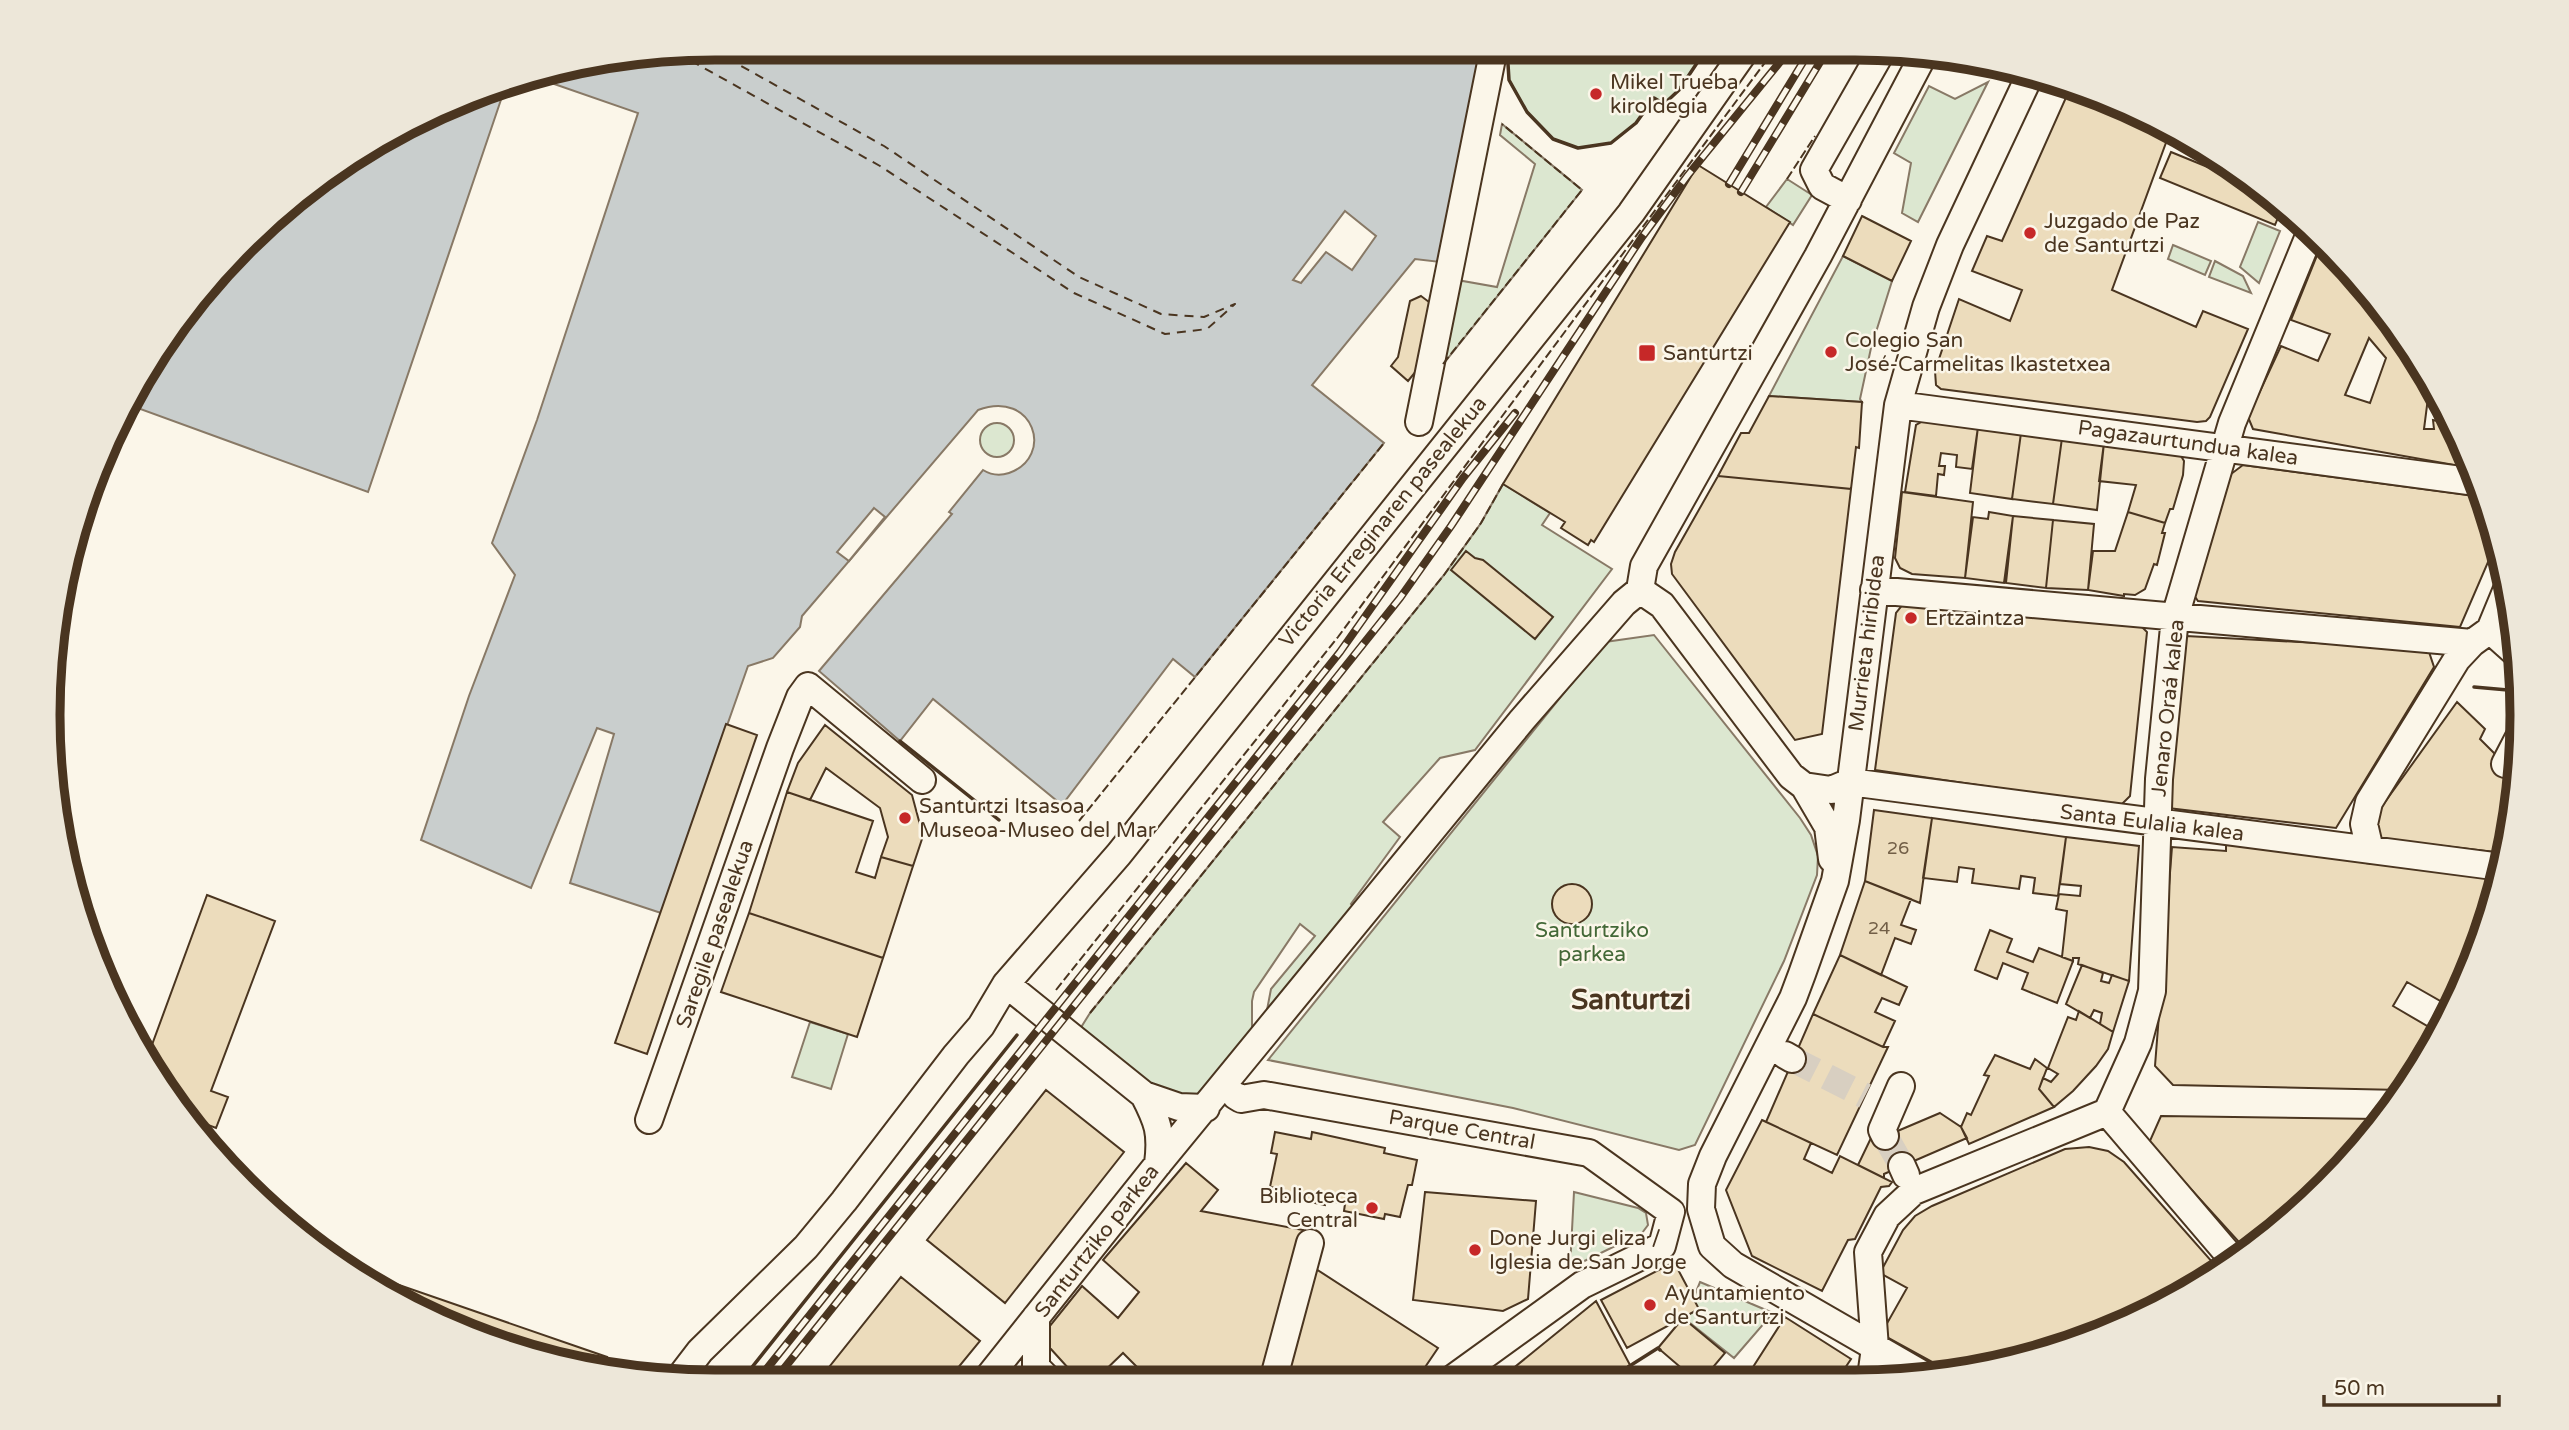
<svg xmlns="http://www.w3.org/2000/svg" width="2569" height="1430" font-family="'Varela Round',sans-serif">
<rect width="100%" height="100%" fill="#fbf6e9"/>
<!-- green -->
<path fill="#dce7d0" stroke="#887966" stroke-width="2" d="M1507,48H1707L1679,90L1664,104L1654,98L1636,123L1611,143L1578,148L1553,139L1527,112L1509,80Z
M1988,82L1918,222L1902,213L1911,163L1894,153L1929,86L1955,99Z
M1502,124L1582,190L1441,367L1457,280L1497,287L1535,164L1500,135Z
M1787,179L1812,195L1793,225L1766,207Z
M2258,222L2280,231L2259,283L2240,267Z
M2173,245L2211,261L2205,275L2168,259Z
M1843,256L1892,281L1871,348L1860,399L1862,402L1769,396Z
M2215,261L2243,276L2251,293L2209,277Z
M980 440a17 17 0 1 1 34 0a17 17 0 1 1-34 0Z
M1503,484L1550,513L1542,525L1612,569L1475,750L1440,758L1383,822L1400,837L1351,904L1353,906L1267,1010L1271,989L1315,936L1300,924L1254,992L1252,1001V1030L1200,1096H1167L1080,1029L1090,1013L1444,575L1481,523Z
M1654,635L1800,818L1811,835L1818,856L1817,875L1784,961L1695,1145L1679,1150L1513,1108L1268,1060L1605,642Z
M810,1022L848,1034L831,1089L792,1077Z
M1574,1192L1638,1208L1646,1213L1648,1225L1642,1233L1570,1268Z
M1700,1282L1773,1313L1734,1358L1685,1319Z"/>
<!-- water -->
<path fill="#c9cecd" stroke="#887966" stroke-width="2" d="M715,47L1482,48L1440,262L1415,259L1312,385L1384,443L1195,677L1173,659L1062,805L933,699L900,741L819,671L952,514L949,512L983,470C991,475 1000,476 1009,473C1055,457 1034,389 978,410L802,616L800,627L773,658L748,666L661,913L570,883L614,734L597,728L531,888L421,840L469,696L515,575L492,543L537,420L638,113L534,77Z
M507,82L368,492L132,406L160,344L309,185L501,83Z"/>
<!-- pier -->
<path fill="#fbf6e9" stroke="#887966" stroke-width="2" d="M1345,211L1376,236L1352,270L1326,252L1301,283L1293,280Z
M874,508L885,517L849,561L837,552Z"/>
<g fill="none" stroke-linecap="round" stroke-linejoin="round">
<!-- ferry -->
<path stroke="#4a3520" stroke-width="2" stroke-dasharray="9 7" stroke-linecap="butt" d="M677,53L880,166L1074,293L1165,334L1207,329L1235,304L1204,317L1161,314L1079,277L884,146L709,48"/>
</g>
<!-- building -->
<path fill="#ecdcbc" stroke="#4a3520" stroke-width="2" fill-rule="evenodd" d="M2072,84L2171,129L2112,290L2196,327L2203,311L2248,329L2210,417L2206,421L2197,422L1941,389L1936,385L1935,371L1959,299L2010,321L2022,290L1972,271L1987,236L2002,241Z
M2171,152L2259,188L2283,205L2275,225L2160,178Z
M1698,165L1790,222L1594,542L1591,540L1588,545L1561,528L1565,522L1503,484Z
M1862,216L1911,241L1892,281L1843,256Z
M2322,243L2384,309L2435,391L2429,390L2424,429H2434L2433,420L2451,424L2452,418L2471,468L2253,429L2248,417L2281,346L2318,361L2330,334L2291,320ZM2369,338L2386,358L2370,403L2345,395Z
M1421,296L1429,302L1431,309L1417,370L1408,381L1391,366L1398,357L1410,301Z
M1769,396L1862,402L1859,448L1856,447L1851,489L1718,476L1741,433H1749Z
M1925,420L1978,427L1972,469L1956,467L1957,455L1941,453L1939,466H1945L1944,475L1938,474L1936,496L1905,492L1916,425Z
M1978,427L2021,433L2012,499L1970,493Z
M2021,433L2062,438L2053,504L2012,499Z
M2062,438L2104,443L2097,510L2053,504Z
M2104,443L2177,453L2181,456L2184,461L2183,475L2173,509H2170L2165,523L2128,512L2136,485L2099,481Z
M2243,465L2482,497L2498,539L2460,627L2198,601L2191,591L2231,474Z
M1718,476L1851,489L1822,734L1795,740L1672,574L1671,564L1675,552Z
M1902,492L1973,502L1965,578L1912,574L1900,568L1895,558Z
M1989,512L2013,516L2004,583L1965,578L1973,517L1988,519Z
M2128,512L2165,523L2162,533H2165L2157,565L2154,564L2145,589L2135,595L2124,594V596L2088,590L2093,551H2115Z
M2013,516L2053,520L2046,588L2006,583Z
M2053,520L2094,524L2088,590L2046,588Z
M1466,551L1475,558L1483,560L1553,617L1535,639L1451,570Z
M1904,603L2141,626L2147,632L2130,796L2120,806L1875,770L1896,613Z
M2186,636L2428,649L2434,667L2336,828L2168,808Z
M2457,702L2485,729L2480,739L2505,764L2517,761L2516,803L2504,853L2382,839L2372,820Z
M726,724L757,735L647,1054L615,1043Z
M825,725L912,795L923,836L913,866L881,857L888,837L880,808L826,768L810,800L787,792L798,763Z
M787,792L873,821L856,872L875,878L881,857L913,866L883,958L749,913Z
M1874,810L1932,818L1920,903L1865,881Z
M1932,818L2066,837L2058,896L2033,893L2035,878L2021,876L2019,889L1972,883L1974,869L1959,867L1957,882L1923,878Z
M2066,837L2139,846L2129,981L2078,964L2079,958H2073V961L2062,957L2067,911L2056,909L2059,894L2080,896L2081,886L2060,884Z
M2226,842L2498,878L2486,930L2451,1007L2407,982L2393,1006L2439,1033L2432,1049L2401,1090L2173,1085L2155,1066L2172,847L2226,851Z
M1865,881L1911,899L1901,925L1916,930L1911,944L1895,938L1881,975L1840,955Z
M1552 904a20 20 0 1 1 40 0a20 20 0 1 1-40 0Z
M207,895L275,921L211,1091L228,1097L216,1128L203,1123L199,1133L149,1053Z
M749,913L883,958L857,1037L721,992Z
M1990,930L2012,939L2007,952L2033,962L2039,948L2073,961L2057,1003L2022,989L2028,973L2003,963L1997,979L1975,970Z
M1840,955L1907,987L1899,1005L1882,998L1875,1012L1895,1021L1883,1047L1813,1014Z
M2082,965L2103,973L2101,981L2109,983L2112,975L2129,981L2113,1032L2100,1024L2102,1013L2094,1010L2090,1018L2066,1004Z
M2079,1011L2113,1032L2108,1049L2096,1066L2073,1091L2054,1107L2039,1089L2043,1078L2051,1082L2058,1074L2048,1068L2068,1017L2076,1020Z
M1813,1014L1883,1047H1888L1837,1155L1766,1122Z
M1995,1055L2030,1069L2035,1059L2047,1068L2039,1089L2054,1107L1969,1144L1961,1127L1967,1113L1971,1115L1989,1076L1984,1075Z
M1046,1090L1124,1152L1005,1303L927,1240Z
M1940,1113L1961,1127L1967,1138L1884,1174V1178L1858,1165L1871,1138L1874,1141Z
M2161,1116L2378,1119L2326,1187L2248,1252L2149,1143Z
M1762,1120L1811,1143L1804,1159L1832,1173L1840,1156L1892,1182L1889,1186L1881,1187L1855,1239L1848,1240L1822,1291L1752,1256L1726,1190Z
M1275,1132L1311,1139L1312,1132L1385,1148L1384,1153L1417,1160L1412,1185H1408L1400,1217L1385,1214L1384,1219L1344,1211L1345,1204L1326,1200L1325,1205L1281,1196L1283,1189L1270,1187L1277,1154L1271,1153Z
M2089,1147L2108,1151L2124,1162L2221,1272L2069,1347L1954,1374L1881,1334L1907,1288L1880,1273L1903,1230L1915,1216L1932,1206L2065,1149Z
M1186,1163L1218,1190L1201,1211L1303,1230L1291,1292L1266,1379H1257L1209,1368L1201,1380H1138L1144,1374L1123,1353L1095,1380H1079L1050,1348L1049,1327L1082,1286L1118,1318L1139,1292L1103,1260Z
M1425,1192L1536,1201L1528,1299L1503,1311L1413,1300Z
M1674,1262L1699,1309L1627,1348L1601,1300Z
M350,1268L607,1357L603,1370L542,1360L381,1293Z
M1316,1269L1438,1348L1417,1379H1290L1280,1373Z
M901,1277L980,1341L948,1380L818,1381Z
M1596,1301L1630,1365L1614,1378L1500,1379Z
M1785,1317L1851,1359L1839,1377L1746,1378Z
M1683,1318L1725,1353L1704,1378H1693L1658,1348Z"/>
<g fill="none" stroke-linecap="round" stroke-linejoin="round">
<!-- minor-tunnel -->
<path stroke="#d8cfc1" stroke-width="26" stroke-dasharray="26 13" stroke-linecap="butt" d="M1792,1059L1865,1096
M1885,1136L1902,1166"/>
<defs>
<path id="minor" d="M1848,200L1822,186L1814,170L1883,49
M1898,405L2476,482
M1419,422L1494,48
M1640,590L1662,605L1791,776L1804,786L1828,827L1832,859
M1874,590L2472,643
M2490,630L2518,655
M2505,764L2518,739
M1804,786L1831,790L1850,782L2501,867
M2370,850L2364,824L2369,802L2457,659L2472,643L2490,630L2507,589
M1006,984L1144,1095L1179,1107L1206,1108
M1785,1055L1792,1059
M1144,1095C1158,1122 1162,1133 1158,1164
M1236,1096L1241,1099L1264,1095L1589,1153L1671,1212L1662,1246L1582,1285L1452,1379
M2107,1112L2235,1262
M649,1120L780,748L800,697L808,686L922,780
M1885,1136L1882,1130L1901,1086
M1902,1166L1906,1175
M1036,1317V1367L1049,1380
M1871,1377L1875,1348L1868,1252L1887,1216L1914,1191L2107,1112L2138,1043L2152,991L2159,779L2175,617L2232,423L2311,231
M1927,1377L1733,1265L1712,1246L1701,1209L1702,1184L1713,1156L1793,998L1802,974L1835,881L1846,820L1898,405L1926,307L1950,245L2030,75
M1276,1379L1274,1377L1310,1243
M986,1380L1158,1164L1522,720L1624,603L1640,590L1644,566L1818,256L1924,54
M677,1381L700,1351L806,1247L844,1201L956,1055L981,1026L1006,984L1119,854L1631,213L1747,48"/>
</defs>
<!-- minor casing -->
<use href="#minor" stroke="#4a3520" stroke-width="30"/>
<!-- minor -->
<use href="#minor" stroke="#fbf6e9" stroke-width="26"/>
<defs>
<path id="rail" d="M1729,184L1811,49
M1741,192L1828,49
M757,1381L1340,652L1463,478L1515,413
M774,1381L1400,598L1451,526L1642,237L1688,175L1784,57"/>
</defs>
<!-- rail casing -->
<use href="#rail" stroke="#4a3520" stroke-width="8"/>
<!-- rail -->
<use href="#rail" stroke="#fbf6e9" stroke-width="5" stroke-dasharray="16" stroke-linecap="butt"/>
<!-- fence -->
<path stroke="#4a3520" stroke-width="2" stroke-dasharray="9 3.5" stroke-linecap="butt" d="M1787,179L1815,136
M1443,364L1582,190L1502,124
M1079,821L1384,443
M1056,990L1338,637L1775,49
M1090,1013L1444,575L1481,523L1503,484"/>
<!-- wall -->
<path stroke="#4a3520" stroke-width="3.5" d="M1507,48L1509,80L1527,112L1553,139L1578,148L1611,143L1636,123L1654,98L1664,104L1679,90L1707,48
M2474,687L2519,691L2518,663
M900,741L999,820
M1628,1367L1658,1348L1660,1350
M741,1381L1017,1035"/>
</g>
<!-- markers -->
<g fill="#c62828" stroke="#fbf6e9" stroke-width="2.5">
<circle cx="1596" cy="94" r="7"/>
<circle cx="2030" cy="233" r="7"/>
<circle cx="1831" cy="352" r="7"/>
<rect x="1638" y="344" width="18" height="18" rx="3.5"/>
<circle cx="1911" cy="618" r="7"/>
<circle cx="905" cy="818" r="7"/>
<circle cx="1372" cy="1208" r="7"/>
<circle cx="1475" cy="1250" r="7"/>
<circle cx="1650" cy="1305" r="7"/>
</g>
<g text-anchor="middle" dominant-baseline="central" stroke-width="5" stroke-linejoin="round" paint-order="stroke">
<!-- number labels -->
<g font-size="18" fill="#725f47">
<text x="1898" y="848">26</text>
<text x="1879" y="928">24</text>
</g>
<!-- poi labels -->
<g font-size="21" fill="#4a3520" stroke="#fbf6e9" text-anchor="start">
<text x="1610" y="82">Mikel Trueba<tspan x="1610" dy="24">kiroldegia</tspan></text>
<text x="2044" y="221">Juzgado de Paz<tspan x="2044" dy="24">de Santurtzi</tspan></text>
<text x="1845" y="340">Colegio San<tspan x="1845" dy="24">José-Carmelitas Ikastetxea</tspan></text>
<text x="1663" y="353">Santurtzi</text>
<text x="1925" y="618">Ertzaintza</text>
<text x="919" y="806">Santurtzi Itsasoa<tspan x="919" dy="24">Museoa-Museo del Mar</tspan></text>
<text x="1358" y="1196" text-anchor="end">Biblioteca<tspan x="1358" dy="24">Central</tspan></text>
<text x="1489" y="1238">Done Jurgi eliza /<tspan x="1489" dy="24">Iglesia de San Jorge</tspan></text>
<text x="1664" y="1293">Ayuntamiento<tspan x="1664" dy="24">de Santurtzi</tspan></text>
</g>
<!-- street labels -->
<g font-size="21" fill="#4a3520" stroke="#fbf6e9">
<text transform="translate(2188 443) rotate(8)">Pagazaurtundua kalea</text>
<text transform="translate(1383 522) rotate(-51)">Victoria Erreginaren pasealekua</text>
<text transform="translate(1867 643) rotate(-83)">Murrieta hiribidea</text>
<text transform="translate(2168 708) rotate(-84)">Jenaro Oraá kalea</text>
<text transform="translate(2152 823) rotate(7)">Santa Eulalia kalea</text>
<text transform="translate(715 934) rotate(-71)">Saregile pasealekua</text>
<text transform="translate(1462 1130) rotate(10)">Parque Central</text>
<text transform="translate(1097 1241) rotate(-52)">Santurtziko parkea</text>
</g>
<!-- park labels -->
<g font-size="21" fill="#436837" stroke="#fbf6e9">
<text x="1592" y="930">Santurtziko<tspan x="1592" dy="24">parkea</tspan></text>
</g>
<!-- district labels -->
<g font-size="28" font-weight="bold" fill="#4a3520" stroke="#fbf6e9">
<text x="1631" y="1000">Santurtzi</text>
</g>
</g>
<!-- crop -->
<path d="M0 0H2569V1430H0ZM715 60H1855A655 655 0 0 1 2510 715V715A655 655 0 0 1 1855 1370H715A655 655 0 0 1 60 715V715A655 655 0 0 1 715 60Z" fill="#ede7d9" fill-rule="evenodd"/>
<path fill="none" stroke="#4a3520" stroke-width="9" d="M715 60H1855A655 655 0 0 1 2510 715V715A655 655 0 0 1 1855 1370H715A655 655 0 0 1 60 715V715A655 655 0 0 1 715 60Z"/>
<!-- scale -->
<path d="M2324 1395v10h175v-10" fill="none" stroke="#4a3520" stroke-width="3.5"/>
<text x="2334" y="1395" font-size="21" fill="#4a3520" stroke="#fbf6e9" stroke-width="5" paint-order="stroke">50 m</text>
</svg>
